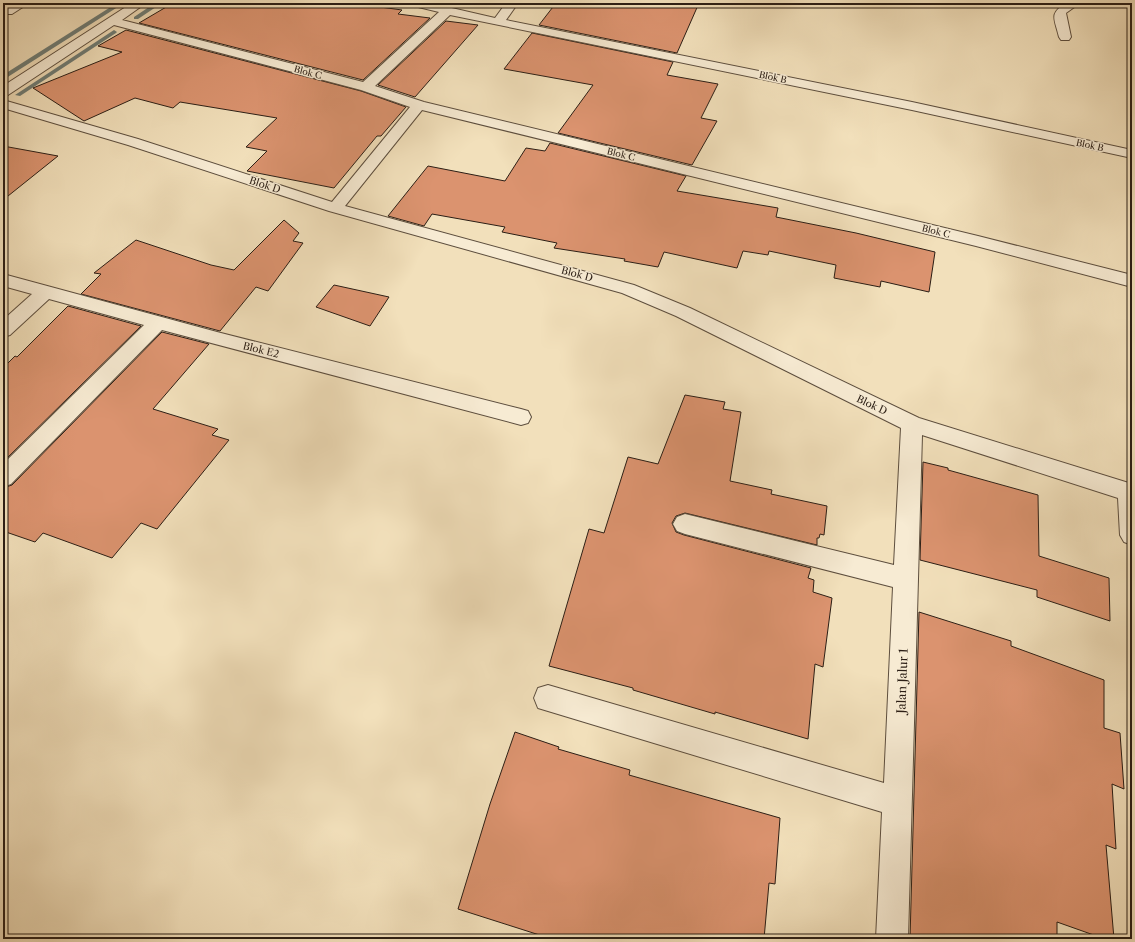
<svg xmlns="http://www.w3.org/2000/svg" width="1135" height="942" font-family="'Libre Caslon Text',serif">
<rect width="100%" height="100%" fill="#f2e0bb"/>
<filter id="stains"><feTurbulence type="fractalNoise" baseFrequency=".005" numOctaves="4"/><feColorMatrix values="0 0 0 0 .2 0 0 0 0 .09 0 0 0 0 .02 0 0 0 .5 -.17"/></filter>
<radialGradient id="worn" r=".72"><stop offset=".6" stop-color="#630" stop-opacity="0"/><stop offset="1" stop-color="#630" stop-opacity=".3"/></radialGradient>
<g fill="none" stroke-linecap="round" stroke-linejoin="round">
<!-- stream -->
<path fill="#6f7d76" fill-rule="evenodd" d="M117,3H124L3,80V75Z
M155,3H162L138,19H134V17Z
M114,30L117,32L116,33L20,96L15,95Z"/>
</g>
<!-- building -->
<path fill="#db936f" stroke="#2b1e15" d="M173,3H351L402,10L398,14L430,18L363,80L139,23Z
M556,3H699L677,53L539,25Z
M446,21L478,25L415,97L378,85Z
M126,30L361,91L406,107L381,136H377L334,188L247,171L267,151L246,147L277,118L180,102L173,108L135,98L84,121L33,88L122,52L98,46Z
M532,33L673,62L667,75L718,84L701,118L717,121L692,165L558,133L593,85L504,69Z
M550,143L686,176L677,191L778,208L776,217L856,233L935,252L929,292L881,281L880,287L834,278L836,265L769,251L768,255L743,251L737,268L664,252L658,267L624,261L625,259L554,248L557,243L502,232L505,227L432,214L424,226L388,216L428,166L505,181L526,148L545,151Z
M3,146L58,156L3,200Z
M284,220L299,233L293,241L303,243L268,291L256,287L220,331L81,294L101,274L94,273L136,240L211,265L234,270Z
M334,285L389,297L370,326L316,307Z
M68,306L141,326L3,462V368L15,356L17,357Z
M162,332L209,344L153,409L218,429L212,435L229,440L157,529L141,523L112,558L43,533L35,542L3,531V488L12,485Z
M685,395L725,402L723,409L741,412L730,481L772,490L771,494L827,506L824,535L820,534L819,538H817V545L685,513L676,516L672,523L676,532L684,535L811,568L808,578L814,580L813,592L832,598L823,667L815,664L808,739L715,712V714L633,690V688L549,666L589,529L604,533L628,457L658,464Z
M923,462L948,468V470L1038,495L1039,556L1109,578L1110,621L1037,597V590L920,560Z
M919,612L1011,641V646L1104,680V728L1120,733L1124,789L1112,784L1116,849L1106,845L1114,939H1105L1057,922V939H910Z
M515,732L559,747L558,749L630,770L629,775L780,818L775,884L769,883L764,939H552L458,909L490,804Z"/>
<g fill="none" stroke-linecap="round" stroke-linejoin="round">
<defs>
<path id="minor" d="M14,3H29L12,14H4V8Z
M132,3H146L122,20L363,82L439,12L410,5L408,3H430L495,18L506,3H518L506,20L912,102L1132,150V158L912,110L450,15L375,86L424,102L978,236L1132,275V287L976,246L422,110L345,206L634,285L690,308L919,418L1132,484V545L1124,542L1120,535L1118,498L922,435L908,939H876L882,812L548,711L538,708L534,698L538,688L548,685L884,783L893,587L685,534L677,531L673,524L677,517L685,514L894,565L901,428L676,316L622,293L329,211L128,145L3,108V100L138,139L332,202L410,107L361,90L114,25L8,95L3,96V86Z
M1066,3H1080L1066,13L1071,37L1069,40H1061L1059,37C1055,19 1048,14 1066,3Z
M3,274L217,332L521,409L528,411L531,417L528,423L521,425L162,330L11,484L3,487V464L144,325L49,299L10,335L3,337V320L32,294L3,286Z"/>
</defs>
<!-- minor casing -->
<use href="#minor" stroke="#5d4e3e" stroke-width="2"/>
<!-- minor -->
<use href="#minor" fill="#f7ebd3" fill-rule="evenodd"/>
</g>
<g text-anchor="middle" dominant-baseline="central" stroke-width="3" stroke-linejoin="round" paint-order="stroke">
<!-- far-street labels -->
<g font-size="9" fill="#2b1e15" stroke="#f7ebd3">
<text transform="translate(308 72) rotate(15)">Blok C</text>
<text transform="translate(773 77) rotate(12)">Blok B</text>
<text transform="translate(1090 145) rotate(12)">Blok B</text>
<text transform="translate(621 154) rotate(14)">Blok C</text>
<text transform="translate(936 231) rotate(14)">Blok C</text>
</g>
<!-- street labels -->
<g font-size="10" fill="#2b1e15" stroke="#f7ebd3">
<text transform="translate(265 185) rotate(18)">Blok D</text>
<text transform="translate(577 274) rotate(15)">Blok D</text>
<text transform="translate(261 350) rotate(14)">Blok E2</text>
<text transform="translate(872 405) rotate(25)">Blok D</text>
</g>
<!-- near-street labels -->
<g font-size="12" fill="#2b1e15" stroke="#f7ebd3">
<text transform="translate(902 681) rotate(-88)">Jalan Jalur 1</text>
</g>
</g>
<!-- margin -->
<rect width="1135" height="942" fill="none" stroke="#f2e0bb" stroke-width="16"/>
<rect x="4" y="4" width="1127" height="934" fill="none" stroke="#2b1e15" stroke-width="2"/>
<rect x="8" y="8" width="1119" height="926" fill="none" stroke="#2b1e15"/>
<rect width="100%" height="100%" filter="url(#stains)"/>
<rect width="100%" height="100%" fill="url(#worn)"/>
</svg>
